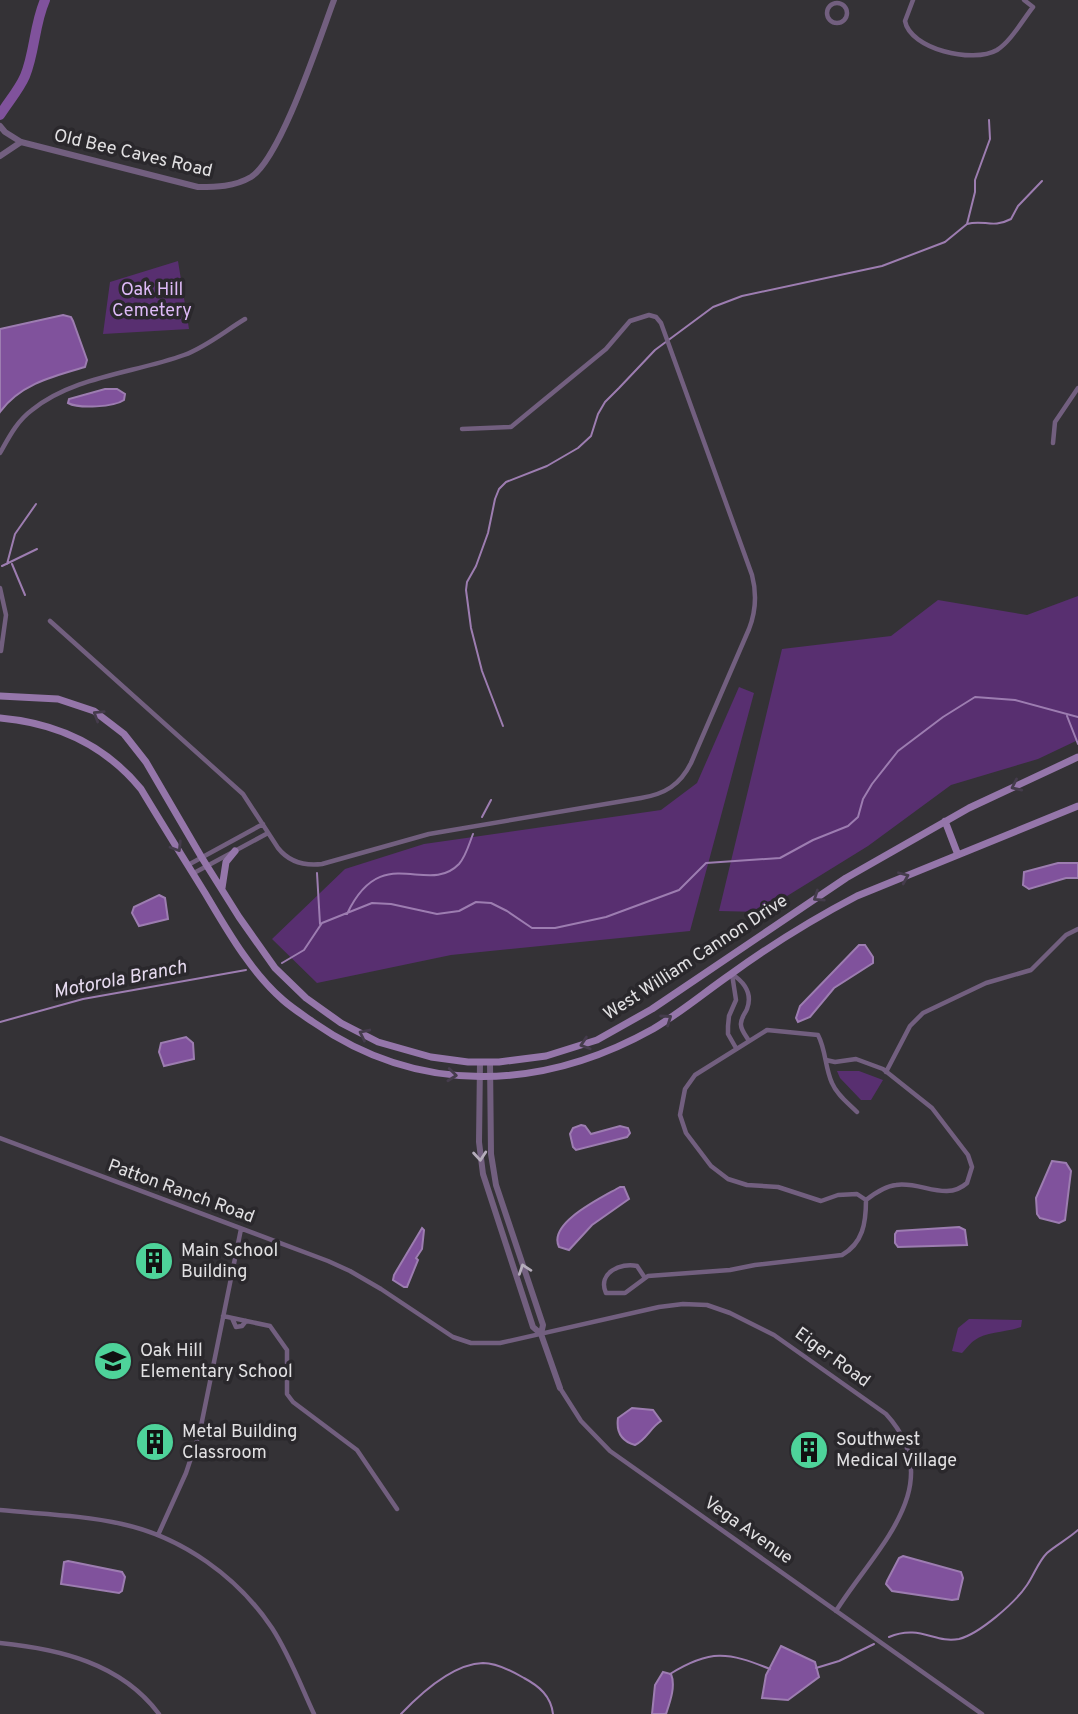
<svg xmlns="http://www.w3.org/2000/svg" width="1078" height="1714" font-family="Overpass,sans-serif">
<rect width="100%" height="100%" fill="#343236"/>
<!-- green -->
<path fill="#582f70" d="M178,261L189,329L103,334L110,282Z
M1078,596V740L1038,759L951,785L868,846L761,912L719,911L782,649L891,636L938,600L1027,615Z
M739,687L754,693L690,931L451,955L317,983L272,939L345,869L424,844L661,810L697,783Z
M837,1071H859L883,1080L871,1100H861L840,1078Z
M969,1319H973L1022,1320L1021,1327C1007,1332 985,1332 975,1340C970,1343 966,1349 962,1353L952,1351L958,1328Z"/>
<!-- water -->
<path fill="#80529c" stroke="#9d7db1" stroke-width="2" d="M63,315L71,317L73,321L87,360L85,367C54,376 20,384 0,412V329Z
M105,389H117L125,394L124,400C114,407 79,409 68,403L69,399Z
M1058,863H1078V878H1066L1029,889L1023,885L1024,872Z
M159,895L165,898L168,919L139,926L132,913L134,907Z
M859,945H865L873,957V963L834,988L810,1017L798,1022L796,1018L800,1006Z
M186,1037L193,1043L194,1059L164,1066L159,1052L161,1043Z
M581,1125L585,1126L591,1134L620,1126L628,1128L630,1133L627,1137L576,1150L573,1147L570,1134L573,1128Z
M1052,1161L1066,1163L1071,1171L1065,1220L1059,1223L1040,1218L1037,1214L1036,1198Z
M620,1187H624L629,1199L592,1225L569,1250L559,1247C547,1223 603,1197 620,1187Z
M959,1227L965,1230L967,1245L898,1247L895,1243V1234L897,1231Z
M422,1228L424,1230L422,1249L416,1258L418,1260L407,1287H404L393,1280L394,1275Z
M632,1408L653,1410L661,1421C651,1427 646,1440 635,1445C621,1441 616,1432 618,1418Z
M903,1556L961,1572L963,1578L958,1599L952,1600L892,1591L886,1584L887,1581L899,1558Z
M68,1561L122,1572L125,1577L122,1591L119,1593L61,1584L64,1562Z
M781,1646L815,1662L819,1677L788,1700L762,1698L766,1675Z
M663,1672L671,1674C676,1686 670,1702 666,1714H652L655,1685Z"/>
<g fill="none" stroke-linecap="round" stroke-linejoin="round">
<!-- stream -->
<path stroke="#9d7db1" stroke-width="2" d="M967,224C984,219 992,229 1011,219L1018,206L1042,181
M7,564L15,534L36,504
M12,564L25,595
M2,566L37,549
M1067,716L1078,744
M503,726L482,671L471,628L466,590L467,582L476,566L488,533L495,499L499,489L506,482L547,466L578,448L591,436L598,414L605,402L619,388L655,350L713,307L742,296L882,266L945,242L967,224L975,192V180L990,139L989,120
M482,817L491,800
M317,873L320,924
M347,914C382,840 427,897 459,864C466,856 469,844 473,834
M282,963L304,950L322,923L372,903L391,904L437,914L459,911L476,902L491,903L507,911L532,928H555L606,917L679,890L706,863L780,858L813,840L848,826L858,817L863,799L872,784L898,751L943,717L975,697L1015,700L1078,717
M0,1022L83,999L246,970
M889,1637C920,1624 935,1644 959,1639C979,1634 1015,1603 1027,1585C1034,1575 1038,1562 1047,1553C1056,1545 1068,1539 1078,1530
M816,1668L839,1661L874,1644
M670,1674C710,1649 728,1652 770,1669
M401,1714C421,1693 452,1664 483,1663C497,1663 512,1671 524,1678C539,1686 551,1696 553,1714"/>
<!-- river -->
<path stroke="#80529c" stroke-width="10" d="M0,115C8,102 19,90 25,76C35,52 34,25 45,0"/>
<!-- minor -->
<path stroke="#725f7f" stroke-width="4.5" d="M913,0L905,21C910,49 973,64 997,50C1011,41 1022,21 1033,7L1024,0
M827 13a10 10 0 1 1 20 0a10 10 0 1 1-20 0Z
M1053,443L1055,422L1078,388
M0,453C9,437 17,421 32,410C74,376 135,373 184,355C206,347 225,331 245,319
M0,588L6,615L1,651
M50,621L243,794L278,848C289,862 305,866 322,864L429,834L641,798C665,794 680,785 691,763L749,629C756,611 757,594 752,575L661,323L656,317L649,315L630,321L606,349L511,427L462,429
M188,865L263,824
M194,873L268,833
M732,974L736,1000L729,1016L728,1026V1034L736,1048
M732,974C744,982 753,993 747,1009C745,1014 740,1019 741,1025C741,1030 746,1036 749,1041
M826,1060L835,1062L856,1059L883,1069L932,1108L968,1155L972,1167L967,1183C946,1202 921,1181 896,1185C885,1186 875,1193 866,1200
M886,1072L910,1026L923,1013L986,983L1031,970L1066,935L1078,929
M0,1138L328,1261L350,1271L381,1289L453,1337L471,1343H500L659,1307L683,1304L707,1305L730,1313L774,1335L886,1414C951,1485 874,1550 836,1611
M645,1278L637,1266C621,1262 597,1273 606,1293H625L648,1276L730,1270L755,1265L842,1255C863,1243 866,1223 866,1200L857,1194L838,1195L821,1201L778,1187L747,1185L728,1179L711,1166L686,1133L680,1115L685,1089L695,1075L767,1030L818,1035C826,1050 825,1068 832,1083C837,1095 848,1103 857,1112
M223,1316L270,1326L287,1350V1394L293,1402L357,1450L397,1509
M232,1318L236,1327L242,1326L246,1321
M560,1388L581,1421L610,1451L982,1714
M0,1510C40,1514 82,1515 122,1524C182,1537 238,1577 272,1628C289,1654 301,1686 314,1714
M158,1535L186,1473L200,1431L241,1229
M0,1643C59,1649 121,1663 159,1714"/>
<!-- tertiary -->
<path stroke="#725f7f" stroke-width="6" d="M0,126L5,132L21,142L198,187C216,187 234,187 251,177C281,158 320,37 334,0
M0,156L21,142
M480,1062L479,1142L483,1174L533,1327L541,1334
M490,1062L491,1154L496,1185L543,1325L541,1334L560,1388"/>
<!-- secondary -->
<path stroke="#9576aa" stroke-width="7" d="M0,696L58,699L94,711L124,734L146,762L202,858L239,917L275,968L306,998L341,1023L378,1042L431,1057L468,1062H499L546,1056L597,1040L652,1009L846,878L969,808L1078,757
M0,718C57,723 105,745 141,789C162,824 184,859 205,893C227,930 250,971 283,1000C292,1008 303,1015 313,1022C419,1096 542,1091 653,1029C680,1013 705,992 731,974C771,945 813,919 857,896L1078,806
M945,821L958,855
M222,888L226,862L235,851"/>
</g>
<!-- one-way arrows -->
<defs><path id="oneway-chevron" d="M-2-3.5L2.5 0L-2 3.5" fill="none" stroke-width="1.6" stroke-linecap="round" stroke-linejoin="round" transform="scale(1.75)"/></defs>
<g stroke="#453c4c">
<use href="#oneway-chevron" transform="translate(98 715) rotate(-148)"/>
<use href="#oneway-chevron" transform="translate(1016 786) rotate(155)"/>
<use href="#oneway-chevron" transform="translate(177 847) rotate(58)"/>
<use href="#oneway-chevron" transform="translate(904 877) rotate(-23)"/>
<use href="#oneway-chevron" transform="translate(818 897) rotate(146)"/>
<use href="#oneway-chevron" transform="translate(667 1019) rotate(-35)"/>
<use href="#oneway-chevron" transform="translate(364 1034) rotate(-154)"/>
<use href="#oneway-chevron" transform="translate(585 1044) rotate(162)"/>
<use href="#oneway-chevron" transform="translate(452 1075) rotate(6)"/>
</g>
<g stroke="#b5adbb">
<use href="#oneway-chevron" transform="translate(480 1156) rotate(85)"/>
<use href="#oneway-chevron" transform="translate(524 1269) rotate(-109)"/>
</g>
<!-- icons -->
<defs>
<symbol id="building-disc" viewBox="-11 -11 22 22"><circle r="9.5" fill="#4ed39a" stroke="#2a282c"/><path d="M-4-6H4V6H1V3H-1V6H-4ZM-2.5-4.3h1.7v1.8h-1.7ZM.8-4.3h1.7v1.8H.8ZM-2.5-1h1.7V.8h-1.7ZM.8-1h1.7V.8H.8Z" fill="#111"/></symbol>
<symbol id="school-disc" viewBox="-11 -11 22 22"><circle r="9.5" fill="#4ed39a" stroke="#2a282c"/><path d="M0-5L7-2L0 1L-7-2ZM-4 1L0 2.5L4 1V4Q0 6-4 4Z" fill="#111"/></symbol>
</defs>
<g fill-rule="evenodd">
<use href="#building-disc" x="132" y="1239" width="44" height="44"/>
<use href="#school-disc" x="91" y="1339" width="44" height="44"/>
<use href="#building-disc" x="133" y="1420" width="44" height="44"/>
<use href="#building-disc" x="787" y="1428" width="44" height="44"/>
</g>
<g text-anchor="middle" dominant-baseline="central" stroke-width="7" stroke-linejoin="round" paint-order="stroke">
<!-- street labels -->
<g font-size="18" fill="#e2e1e3" stroke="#2a282c">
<text transform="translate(133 154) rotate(13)">Old Bee Caves Road</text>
<text transform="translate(696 958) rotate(-33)">West William Cannon Drive</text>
<text transform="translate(181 1192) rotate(20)">Patton Ranch Road</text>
<text transform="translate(832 1358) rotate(36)">Eiger Road</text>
<text transform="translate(748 1531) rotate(35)">Vega Avenue</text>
</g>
<!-- park labels -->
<g font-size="18" fill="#debaf7" stroke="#2a282c">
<text x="152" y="290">Oak Hill<tspan x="152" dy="21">Cemetery</tspan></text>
</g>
<!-- poi labels -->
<g font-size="18" fill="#e2e1e3" stroke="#2a282c" text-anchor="start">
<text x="181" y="1251">Main School<tspan x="181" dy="21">Building</tspan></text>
<text x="140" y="1351">Oak Hill<tspan x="140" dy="21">Elementary School</tspan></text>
<text x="182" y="1432">Metal Building<tspan x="182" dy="21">Classroom</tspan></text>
<text x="836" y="1440">Southwest<tspan x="836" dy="21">Medical Village</tspan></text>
</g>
<!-- water labels -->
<g font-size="19" font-style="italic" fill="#e7dbf0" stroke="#2a282c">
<text transform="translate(120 980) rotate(-11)">Motorola Branch</text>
</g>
</g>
</svg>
